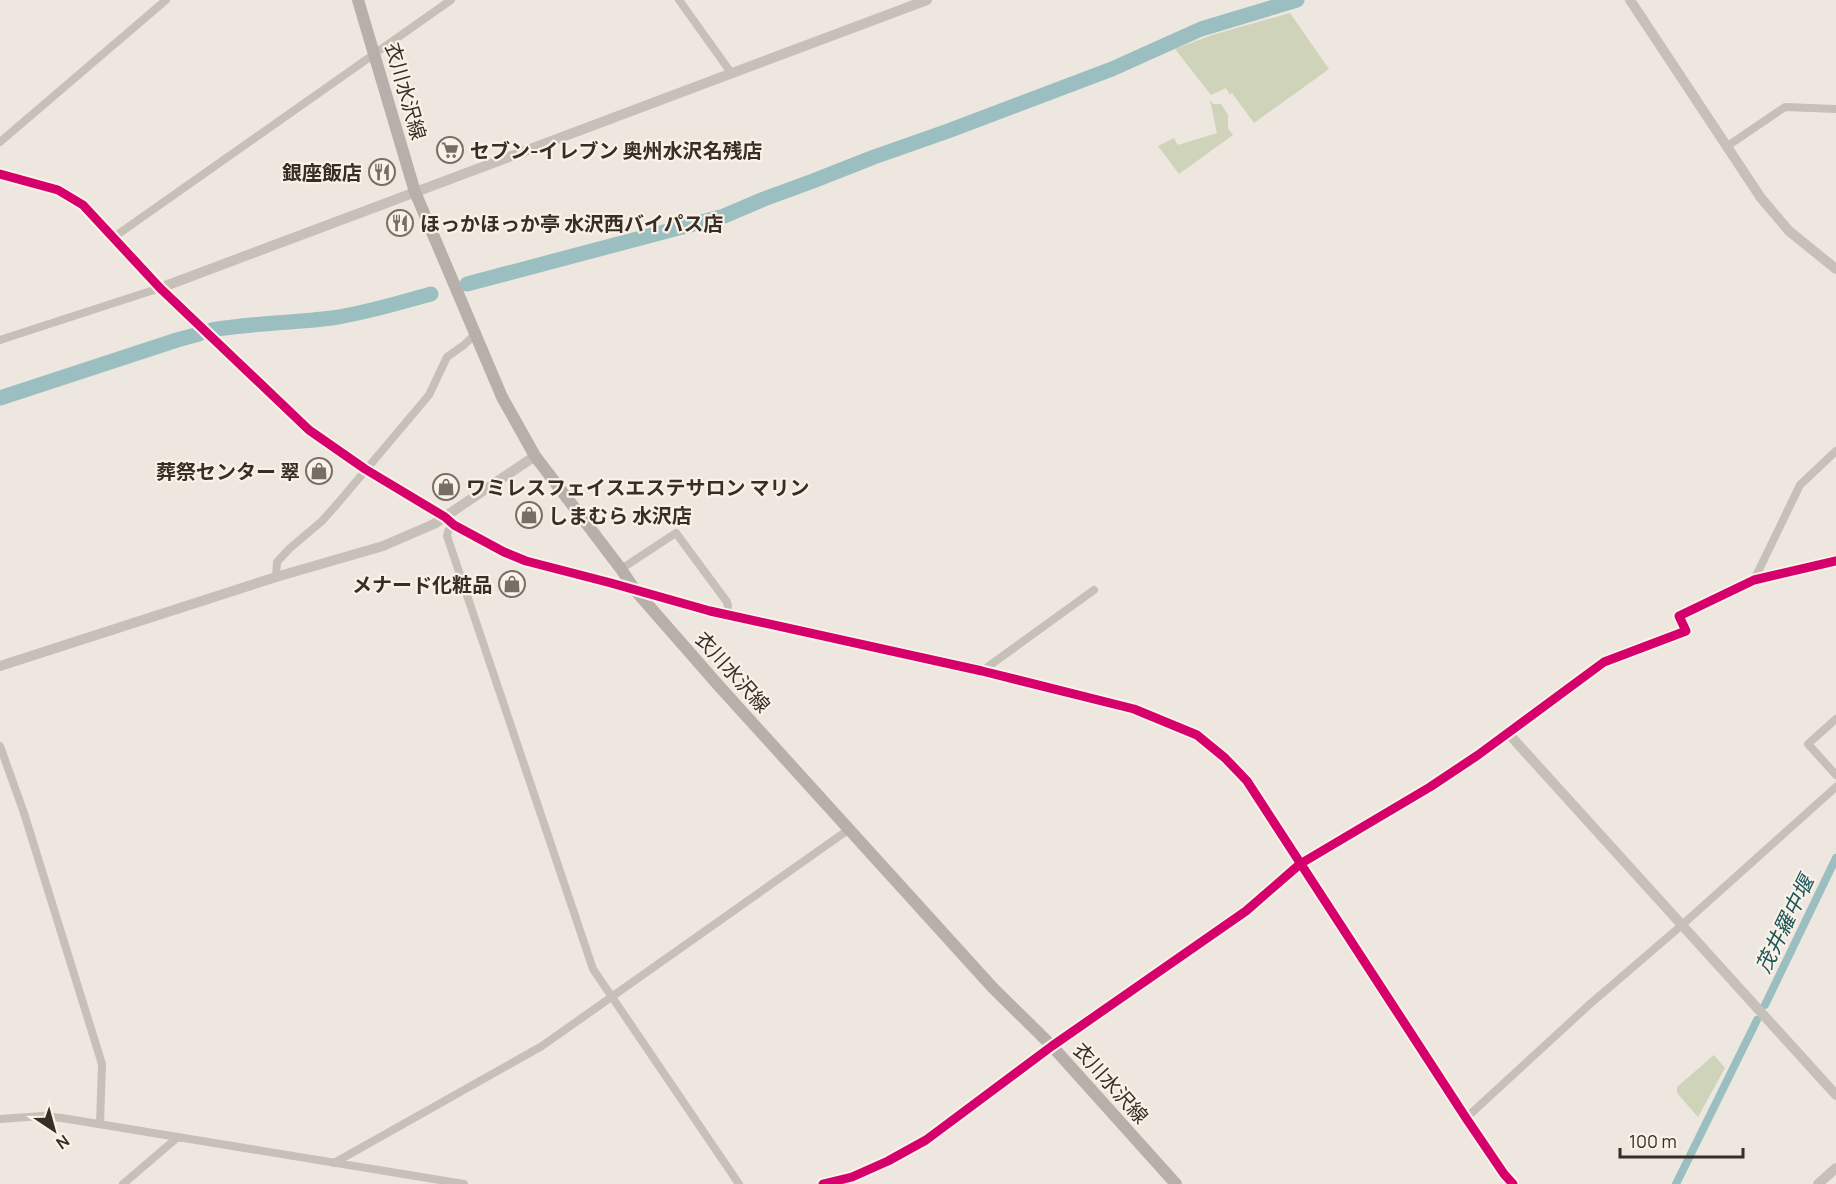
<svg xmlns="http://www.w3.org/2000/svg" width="1836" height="1184" font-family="Manrope,'Noto Sans JP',sans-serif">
<rect width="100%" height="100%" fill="#ede7e0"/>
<!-- green -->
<path fill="#ced3ba" d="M1290,13L1329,69L1254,123L1232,93L1230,95L1226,88L1211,95L1175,49L1212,35Z
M1210,100L1213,104H1221L1228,115V128L1233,135L1179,174L1158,146L1174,138L1178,145L1217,133Z
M1714,1055L1725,1068L1698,1117L1677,1093V1087Z"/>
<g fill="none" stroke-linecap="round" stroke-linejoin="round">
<!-- canal -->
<path stroke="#9bbfc0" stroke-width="8" d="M1765,1005L1836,858
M1676,1184L1757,1020"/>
<!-- river -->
<path stroke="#9bbfc0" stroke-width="15" d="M467,284L724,216L764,199L813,181L874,157L948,131L1112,69L1201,29L1297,0
M212,330C252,323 292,323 332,318C366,313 398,303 431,294
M0,398L177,340L199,334"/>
<!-- minor -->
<path stroke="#c7c0b9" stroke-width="8" d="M679,0L732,74
M0,142L166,0
M1726,147L1785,107L1836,109
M0,174L58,190L83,205L160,288L309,430L365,469L445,517L454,525L504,552L526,561L635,590
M114,237L451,0
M0,340L160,288
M454,525L448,531L447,536L593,969L739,1184
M621,569L676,533L727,602L728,606L726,615
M276,577L277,562L289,549L322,521L338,503L429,395L447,357L464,345L474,335
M1754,580L1800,485L1836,451
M982,671L1094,590
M1836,719L1808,744L1836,775
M0,746L24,813L102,1064L100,1123
M1466,1118L1590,1004L1682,925L1836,787
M0,1119L43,1116L62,1118L464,1184
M334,1163L542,1046L848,830
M123,1184L178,1137
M823,1184L852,1177L888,1161L926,1140L1052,1046L1246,911L1300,864L1430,787L1478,755L1604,662L1686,631L1679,616L1754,580L1836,561"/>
<!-- tertiary -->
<path stroke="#c7c0b9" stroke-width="10" d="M1630,0L1761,198L1789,231L1836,269
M160,288L927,0
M635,590L710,611L982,671L1134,709L1197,735L1225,758L1247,781L1466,1118L1504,1174L1513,1184
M0,666L276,577L383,546L434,524L535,456
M1507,732L1836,1095
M1818,1184L1836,1168"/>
<!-- secondary -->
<path stroke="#b7b0aa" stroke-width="12" d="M358,0L415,192L502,397L535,456L621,569L635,590L719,686L993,988L1052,1046L1176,1184"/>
<defs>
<path id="cycleway" d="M0,174L58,190L83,205L160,288L309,430L365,469L445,517L454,525L504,552L526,561L611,583L710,611L982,671L1134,709L1197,735L1225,758L1247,781L1466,1118L1504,1174L1513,1184
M823,1184L852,1177L888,1161L926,1140L1052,1046L1246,911L1300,864L1430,787L1478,755L1604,662L1686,631L1679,616L1754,580L1836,561"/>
</defs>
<!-- cycleway casing -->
<use href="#cycleway" stroke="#fbf2e7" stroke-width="13"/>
<!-- cycleway -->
<use href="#cycleway" stroke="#d6006c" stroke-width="9"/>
</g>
<!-- icons -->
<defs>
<symbol id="supermarket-ring" viewBox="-11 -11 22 22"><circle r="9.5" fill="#fbf2e7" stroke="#776e68" stroke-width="1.5"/><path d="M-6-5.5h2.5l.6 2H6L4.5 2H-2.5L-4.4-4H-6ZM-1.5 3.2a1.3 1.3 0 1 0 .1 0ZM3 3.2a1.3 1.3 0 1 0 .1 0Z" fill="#776e68"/></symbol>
<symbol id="restaurant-ring" viewBox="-11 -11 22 22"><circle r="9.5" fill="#fbf2e7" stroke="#776e68" stroke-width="1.5"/><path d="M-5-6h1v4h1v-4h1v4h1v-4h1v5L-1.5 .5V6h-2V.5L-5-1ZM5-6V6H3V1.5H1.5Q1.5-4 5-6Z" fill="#776e68"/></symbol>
<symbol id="shop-ring" viewBox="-11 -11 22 22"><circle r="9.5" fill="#fbf2e7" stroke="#776e68" stroke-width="1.5"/><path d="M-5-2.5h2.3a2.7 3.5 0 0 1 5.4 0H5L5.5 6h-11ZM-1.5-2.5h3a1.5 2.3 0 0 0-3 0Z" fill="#776e68"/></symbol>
</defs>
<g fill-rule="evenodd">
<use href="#supermarket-ring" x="435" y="135" width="30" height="30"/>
<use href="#restaurant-ring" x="367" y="157" width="30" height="30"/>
<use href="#restaurant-ring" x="385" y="208" width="30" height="30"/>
<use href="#shop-ring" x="304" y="456" width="30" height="30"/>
<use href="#shop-ring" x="431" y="472" width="30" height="30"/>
<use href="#shop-ring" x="514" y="500" width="30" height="30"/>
<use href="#shop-ring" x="497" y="569" width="30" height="30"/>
</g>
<g text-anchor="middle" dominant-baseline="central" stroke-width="4.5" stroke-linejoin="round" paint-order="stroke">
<!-- street labels -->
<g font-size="20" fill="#382d27" stroke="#fbf2e7">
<text transform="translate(406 91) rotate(74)">衣川水沢線</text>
<text transform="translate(733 672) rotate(48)">衣川水沢線</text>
<text transform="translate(1111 1083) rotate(48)">衣川水沢線</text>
</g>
<!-- poi labels -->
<g font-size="20" font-weight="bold" fill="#382d27" stroke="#fbf2e7" text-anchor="start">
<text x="470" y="150">セブン-イレブン 奥州水沢名残店</text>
<text x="362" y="172" text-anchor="end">銀座飯店</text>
<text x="420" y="223">ほっかほっか亭 水沢西バイパス店</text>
<text x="300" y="471" text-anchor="end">葬祭センター 翠</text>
<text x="466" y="487">ワミレスフェイスエステサロン マリン</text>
<text x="548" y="515">しまむら 水沢店</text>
<text x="492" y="584" text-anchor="end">メナード化粧品</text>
</g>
<!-- water labels -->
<g font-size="21" font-style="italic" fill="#1a565c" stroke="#fbf2e7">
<text transform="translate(1784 924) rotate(-64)">茂井羅中堰</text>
</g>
</g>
<!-- north arrow -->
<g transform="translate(54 1130) rotate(144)" stroke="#fbf2e7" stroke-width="4.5" paint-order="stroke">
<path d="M0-4.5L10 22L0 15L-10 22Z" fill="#382d27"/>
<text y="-9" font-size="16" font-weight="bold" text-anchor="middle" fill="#382d27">N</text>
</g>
<!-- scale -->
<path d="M1620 1148v9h123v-9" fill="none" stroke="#382d27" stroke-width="3"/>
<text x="1629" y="1148" font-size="18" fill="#382d27" stroke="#fbf2e7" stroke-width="4.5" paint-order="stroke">100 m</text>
</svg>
